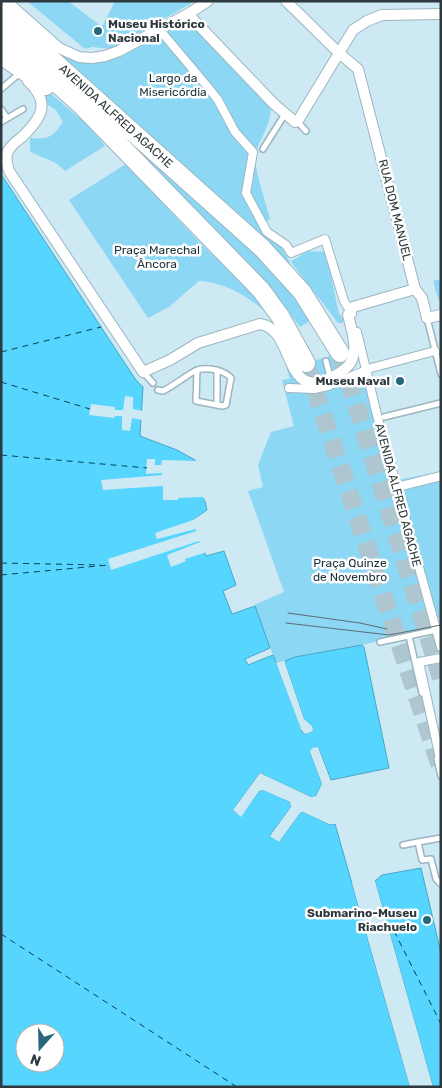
<svg xmlns="http://www.w3.org/2000/svg" width="442" height="1088" font-family="Rubik,sans-serif">
<rect width="100%" height="100%" fill="#cde9f3"/>
<!-- green -->
<path fill="#8bd7f4" d="M27,1H68L102,27L115,1H195L112,49L92,47L85,49Z
M182,22L188,23L194,28L271,109C270,128 258,140 255,157C254,167 267,207 270,219L263,223L278,242L290,262L308,251L326,252L339,314L344,319L343,323H338L291,262L288,263L254,230L139,125L56,53L88,60Z
M42,86L91,128L105,146L65,171L56,163L30,152V138C48,140 53,137 63,122L56,110L48,105Z
M144,152L275,270L313,319L300,327L270,288L139,155Z
M126,164L201,244L253,293L269,315C251,298 228,284 203,281H199L169,307L148,318L69,200Z
M441,279V301H439L433,281Z
M349,349L350,351L346,364L333,371L328,356Z
M283,356L303,383L368,367L399,480L441,471V576C438,585 441,605 441,617L430,620L431,627L362,645L295,658L276,663L254,605L284,592L248,491L263,487L258,465L271,432L294,426L282,380L290,379Z
M323,358L327,375L321,378L305,376L297,366Z"/>
<!-- water -->
<path fill="#56d5ff" stroke="#4aa6c5" fill-rule="evenodd" d="M1,174L120,356L136,380L143,387L140,436L177,450L195,460L207,510L193,520L206,556L224,551L236,585L223,591L232,614L255,606L270,648L245,659L248,665L273,655L303,733L305,734L311,732L312,726L304,719L285,663V661L295,657L362,645L364,647L389,768L331,780L318,747L310,752L322,784L316,796L311,797L260,773L233,810L241,816L259,791L264,790L290,802L291,807L270,835L279,842L300,813L303,812L329,824H335L410,1087H1ZM25,1033H55V1063H25Z
M421,868L441,953V1087H433L375,881L382,875Z"/>
<!-- pier -->
<path fill="#cde9f3" d="M125,396L133,397V409L143,411L142,420L132,418L130,431L122,430V416H115L114,418L89,415L91,404L115,407V410H123Z
M147,459H155V465H161L162,460L197,461L206,502L203,497L178,498V500H163V486L103,490L101,480L162,475V473L146,474Z
M208,510L209,512L196,521L207,552L185,559L186,561L171,567L167,555L200,542L199,541L111,570L108,559L196,531V529L157,539L155,533L193,520Z
M285,661V663L304,719L312,726L313,730L311,732L305,734L301,729L276,663H278L303,728L307,731L310,730L309,727L302,720L282,664L283,662Z
M318,747L331,782L328,781L318,750H314L325,784L318,798L310,800L261,776L236,810L241,813L258,790L264,787L293,802V808L274,835L279,838L298,811L303,809L329,821H335V824H329L303,812L300,813L279,842L270,836L291,807L290,802L263,790L259,791L241,817L233,810L260,773L311,797L316,796L322,784L310,752L312,748Z
M373,881H375L433,1087H431Z
M355,882L413,1086V1087H410L352,883Z"/>
<g fill="none" stroke-linecap="round" stroke-linejoin="round">
<!-- ferry -->
<path stroke="#074152" stroke-width="1" stroke-dasharray="6 5" stroke-linecap="butt" d="M1,352L101,327
M1,382L90,409
M1,455L147,468
M1,563L101,565
M1,575L109,565
M387,931L392,927L441,1024
M1,934L237,1087"/>
<!-- trunk-tunnel -->
<path stroke="#adc6cf" stroke-width="18" stroke-dasharray="18 9" stroke-linecap="butt" d="M340,353L441,678
M306,363L440,766"/>
<defs>
<path id="service" d="M1,89L20,73
M1,109L7,118
M297,121L306,131
M1,122L23,109
M263,149L285,114
M427,318L441,374
M326,361L330,377
M143,372L153,383
M158,390L163,391C172,387 191,372 197,370C208,367 224,370 231,378L226,405L222,406L196,401L197,370
M217,405V370
M384,417L441,403
M409,636L422,693
M380,642L441,629
M437,759L441,776
M441,838L418,842L422,860L431,859L436,879L441,884
M403,845L418,842"/>
<path id="pedestrian" d="M159,29L207,86L218,100L235,132L253,152L246,193L267,232L286,245L291,253L325,239L344,301L352,314
M357,332L378,419L441,647
M371,368L435,351
M289,388L314,389L328,386L369,369
M401,486L441,476
M441,658L419,662L441,763"/>
<path id="minor" d="M6,1L59,48L79,57L92,58L105,56L119,51L188,14L208,1
M286,1L339,53L358,69L415,289L422,298L427,318L441,315
M188,14L273,103L295,122L299,119L353,30L367,21L382,15L441,14
M28,81C51,102 42,118 22,137C17,141 11,145 8,151C5,158 7,164 9,171L143,372L170,360L198,343L260,324C296,329 282,403 332,377C340,373 349,368 352,360C358,346 351,328 348,315L353,307L415,289"/>
<path id="trunk" d="M1,14L262,248L302,292L340,353
M1,33L80,104L261,290L280,316L306,363
M1,55L46,86"/>
</defs>
<!-- service casing -->
<use href="#service" stroke="#9cb6c0" stroke-width="8"/>
<!-- pedestrian casing -->
<use href="#pedestrian" stroke="#9cb6c0" stroke-width="10"/>
<!-- minor casing -->
<use href="#minor" stroke="#9cb6c0" stroke-width="12"/>
<!-- trunk casing -->
<use href="#trunk" stroke="#9cb6c0" stroke-width="20"/>
<!-- service -->
<use href="#service" stroke="#fff" stroke-width="5"/>
<!-- pedestrian -->
<use href="#pedestrian" stroke="#fff" stroke-width="8"/>
<!-- minor -->
<use href="#minor" stroke="#fff" stroke-width="10"/>
<!-- trunk -->
<use href="#trunk" stroke="#fff" stroke-width="18"/>
<!-- tram -->
<path stroke="#5c6c72" stroke-width="1" d="M288,613L360,623L387,629
M286,623L389,635L441,625"/>
</g>
<!-- markers -->
<g fill="#27667c" stroke="#fff" stroke-width="2">
<circle cx="98" cy="31" r="5"/>
<circle cx="400" cy="381" r="5"/>
<circle cx="427" cy="920" r="5"/>
</g>
<g text-anchor="middle" dominant-baseline="central" stroke-width="5" stroke-linejoin="round" paint-order="stroke">
<!-- poi labels -->
<g font-size="12" font-weight="bold" fill="#2e393d" stroke="#fff" text-anchor="end">
<text x="108" y="24" text-anchor="start">Museu Histórico<tspan x="108" dy="14">Nacional</tspan></text>
<text x="390" y="381">Museu Naval</text>
<text x="417" y="913">Submarino-Museu<tspan x="417" dy="14">Riachuelo</tspan></text>
</g>
<!-- park labels -->
<g font-size="12" fill="#1b3139" stroke="#fff">
<text x="173" y="78">Largo da<tspan x="173" dy="14">Misericórdia</tspan></text>
<text x="157" y="250">Praça Marechal<tspan x="157" dy="14">Âncora</tspan></text>
<text x="350" y="563">Praça Quinze<tspan x="350" dy="14">de Novembro</tspan></text>
</g>
<!-- street labels -->
<g font-size="12" fill="#2e393d" stroke="#fff">
<text transform="translate(116 116) rotate(42)">AVENIDA ALFRED AGACHE</text>
<text transform="translate(395 210) rotate(76)">RUA DOM MANUEL</text>
<text transform="translate(398 495) rotate(75)">AVENIDA ALFRED AGACHE</text>
</g>
</g>
<!-- border -->
<rect width="442" height="1088" fill="none" stroke="#2e393d" stroke-width="5"/>
<!-- north arrow -->
<g transform="translate(40 1048) rotate(200)"><circle r="24" fill="#ffffff" stroke="#abb0b1"/>
<path d="M0-4L9 19L0 12L-9 19Z" fill="#27667c"/>
<text y="-8" font-size="14" font-weight="bold" text-anchor="middle" fill="#2e393d">N</text>
</g>
</svg>
